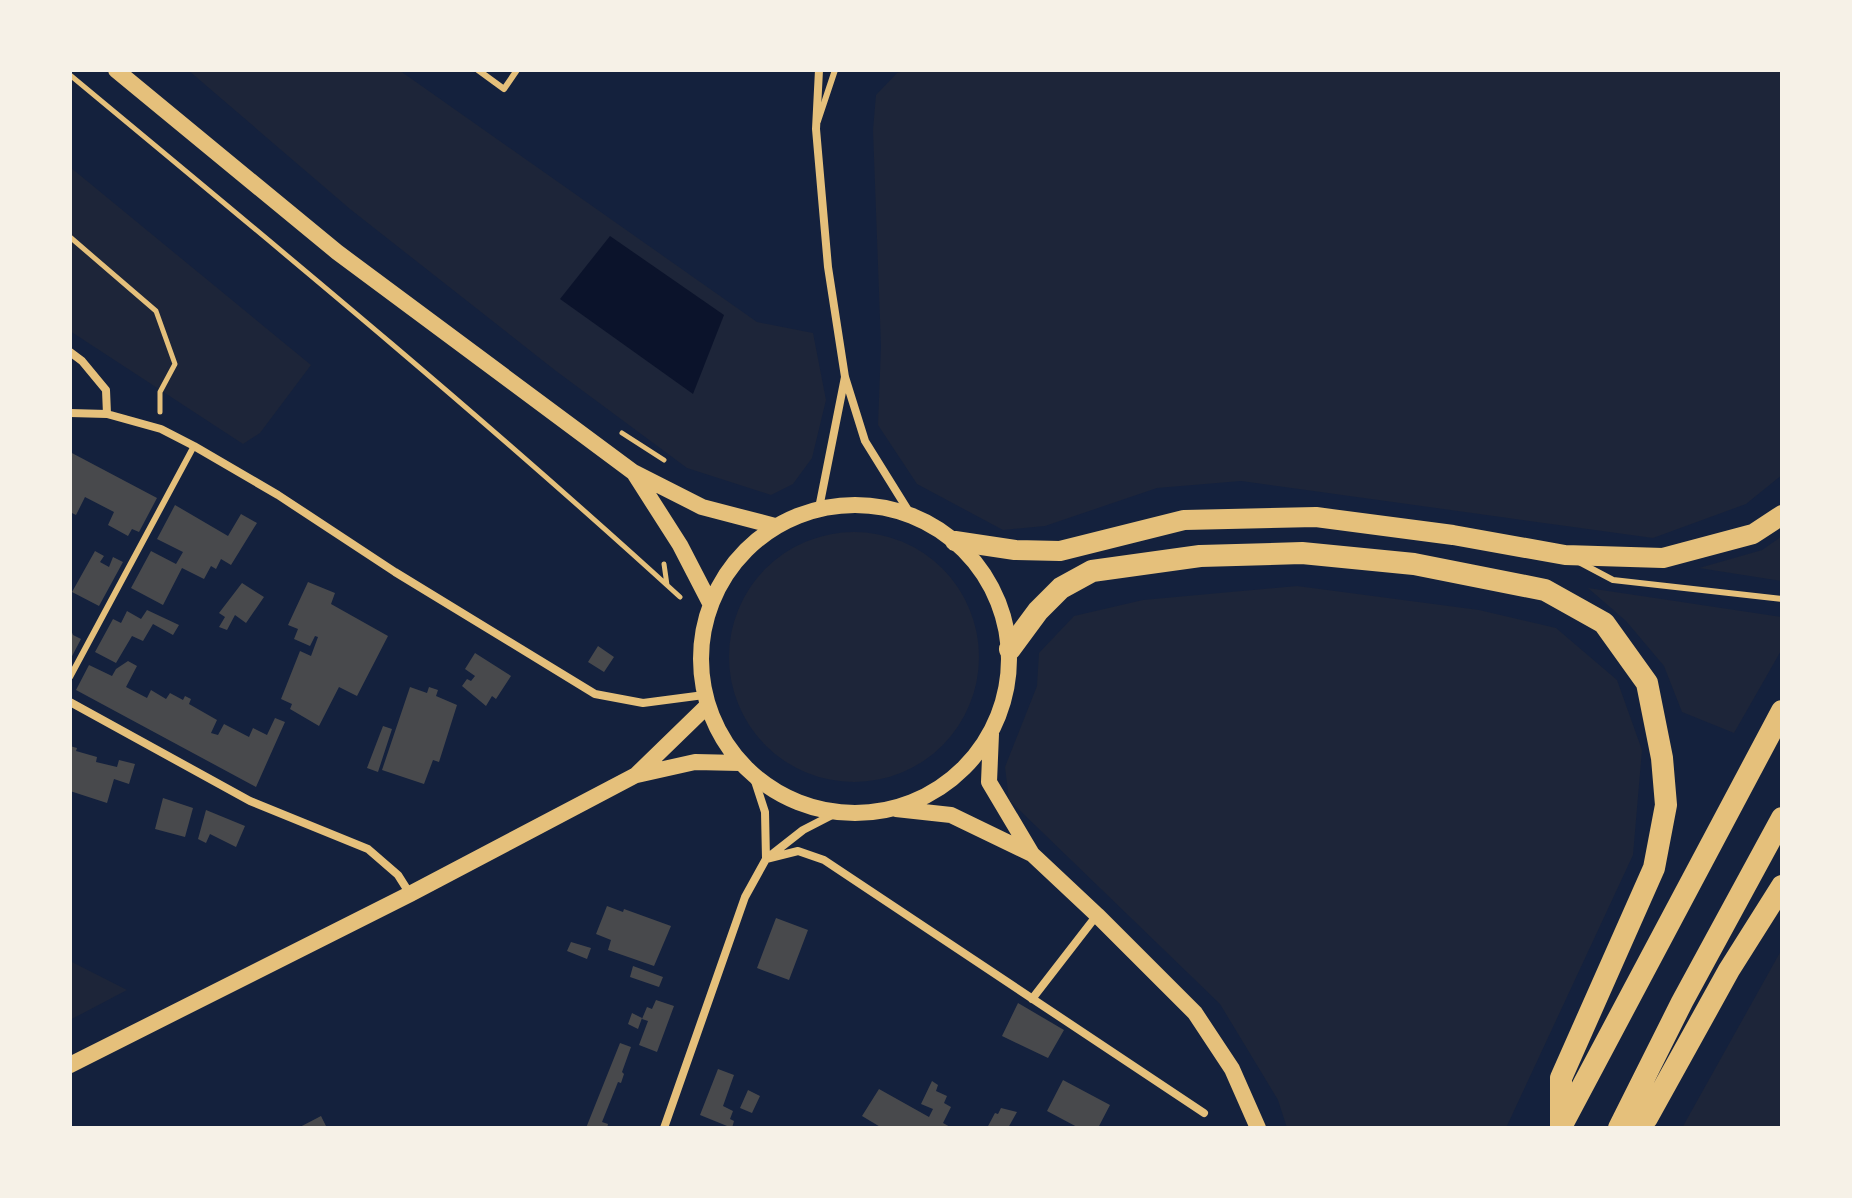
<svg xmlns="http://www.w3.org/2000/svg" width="1852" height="1198" font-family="'Fira Sans',sans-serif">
<rect width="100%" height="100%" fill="#14213d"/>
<!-- green -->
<path fill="#1d2539" d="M188,70H399L757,322L813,333L826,400L812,458L793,484L771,495L687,468L556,371L350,209Z
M907,70H1782V475L1746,504L1653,538L1241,481L1157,488L1045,526L1003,530L917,484L878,425L881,346L873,130L876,95L897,73Z
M70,167L311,365L260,433L243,444L70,331Z
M729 657a125 125 0 1 1 250 0a125 125 0 1 1-250 0Z
M1782,536V581L1699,568L1762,550Z
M1297,586L1479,610L1556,628L1617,680L1642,750L1633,855L1506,1128H1287L1278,1100L1220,1004L1009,800L1005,767L1037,686L1039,653L1074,616L1143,600Z
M1588,588L1782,617V649L1734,733L1682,712L1664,666L1626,621Z
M1782,949V1128H1682Z
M70,961L127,990L70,1020Z"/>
<!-- water -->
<path fill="#0b132b" d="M610,236L724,315L693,394L560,299Z"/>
<!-- building -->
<path fill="#48494c" d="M70,452L157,498L139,532L132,529L128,536L108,525L114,512L85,497L76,515L70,512Z
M175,505L228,536L241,514L257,523L231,565L221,559L216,569L211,566L204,579L182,568L163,605L131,588L151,551L176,564L183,552L157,539Z
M95,551L104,556L100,562L109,567L113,557L123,562L99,606L72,592Z
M308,582L335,593L331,604L388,636L357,696L339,687L319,726L290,709L292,704L281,699L300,651L311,656L318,637L315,636L310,646L294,639L298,629L288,625Z
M242,583L264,597L246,623L235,615L227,630L219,627L225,617L219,613Z
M147,610L179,625L173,635L153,624L143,641L132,636L116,663L95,652L113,619L121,623L127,611L141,619Z
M70,628L73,635L81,639L70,660Z
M598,646L614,657L604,672L588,662Z
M475,653L511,676L496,699L492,696L486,706L462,686L467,679L471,681L475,676L465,669Z
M128,661L137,666L126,687L147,698L151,690L166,699L170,693L183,700L185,696L191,699L189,704L217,720L211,733L218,735L224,724L249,737L253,728L267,735L275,718L285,722L256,787L76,690L89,665L112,676L116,669Z
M410,687L427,693L429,687L438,690L436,696L457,705L439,762L433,760L424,784L382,770Z
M383,726L392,729L378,772L367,768Z
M70,746L77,748L76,751L97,757L96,762L117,767L119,760L135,764L129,784L114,779L107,803L70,791Z
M163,798L193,808L185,837L155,829Z
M206,810L245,826L236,847L210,834L206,843L198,839Z
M607,906L623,912L624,909L671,926L654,966L608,950L611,940L596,934Z
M776,918L808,930L789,980L757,968Z
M571,942L591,948L587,959L567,951Z
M633,966L663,977L659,987L630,977Z
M656,1000L674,1006L657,1052L639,1045L648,1021L642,1019L647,1007L652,1009Z
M1018,1003L1064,1030L1048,1058L1002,1036Z
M632,1013L642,1018L638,1029L628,1024Z
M620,1043L631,1047L622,1072L624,1074L621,1083L618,1082L602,1122L608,1124L607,1128H586Z
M718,1069L734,1075L723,1106L733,1111L730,1119L734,1121L732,1128L700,1115Z
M1063,1080L1110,1105L1098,1128H1079L1047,1111Z
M932,1081L938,1085L936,1091L947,1096L944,1103L951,1107L943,1123L952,1128H882L862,1116L879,1089L929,1117L933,1109L921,1104Z
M748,1090L760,1096L752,1113L740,1108Z
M1001,1108L1017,1112L1008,1128H987L995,1113L998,1114Z
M321,1116L327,1128H298Z"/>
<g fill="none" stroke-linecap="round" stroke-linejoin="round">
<!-- path -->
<path stroke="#e5c07b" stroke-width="5" d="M70,75C276,246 483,417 680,597
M70,237L156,311L175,364L160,392V412
M622,433L664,460
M664,564L667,585"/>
<!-- service -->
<path stroke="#e5c07b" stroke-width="6" d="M478,70L504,89L517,70
M818,121L835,70
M1579,562L1613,580L1782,599
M70,677L194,446"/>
<!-- minor -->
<path stroke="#e5c07b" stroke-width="8" d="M819,70L816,129L828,267L845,377L865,441L911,515
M70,352L82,361L106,390L107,414
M70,413L107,414L161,429L194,446L278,495L395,572L595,694L643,703L704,695
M819,508L845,377
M70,702L250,801L368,849L398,875L410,894
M753,775L765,812L766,859
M766,859L798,851L824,860L1204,1113
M1032,999L1097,915
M664,1128L745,897L766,859L803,830L836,813"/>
<!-- secondary -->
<path stroke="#e5c07b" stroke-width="16" d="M116,70L337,252L633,472L702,507L775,526
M634,473L680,545L710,603
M701 659a154 154 0 1 1 308 0a154 154 0 1 1-308 0Z
M991,734L989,782L1032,854L1097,915L1195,1013L1232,1069L1258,1128
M637,775L695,762L740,763
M896,809L951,815L1032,854
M70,1065L410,894L636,775L707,706"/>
<!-- primary -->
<path stroke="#e5c07b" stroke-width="20" d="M955,541L1015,550L1060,551L1184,520L1316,517L1453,535L1565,555L1663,558L1753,534L1782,515"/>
<!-- trunk -->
<path stroke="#e5c07b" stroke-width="22" d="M1010,649L1038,611L1061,588L1092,571L1200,556L1302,553L1414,564L1545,590L1604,623L1647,683L1662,758L1666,805L1654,868L1561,1078V1128
M1563,1123L1782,711
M1619,1128L1682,1002L1782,818
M1635,1128L1647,1118L1729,970L1782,886"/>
</g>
<!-- border -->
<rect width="1852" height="1198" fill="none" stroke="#f6f1e7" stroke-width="144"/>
</svg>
